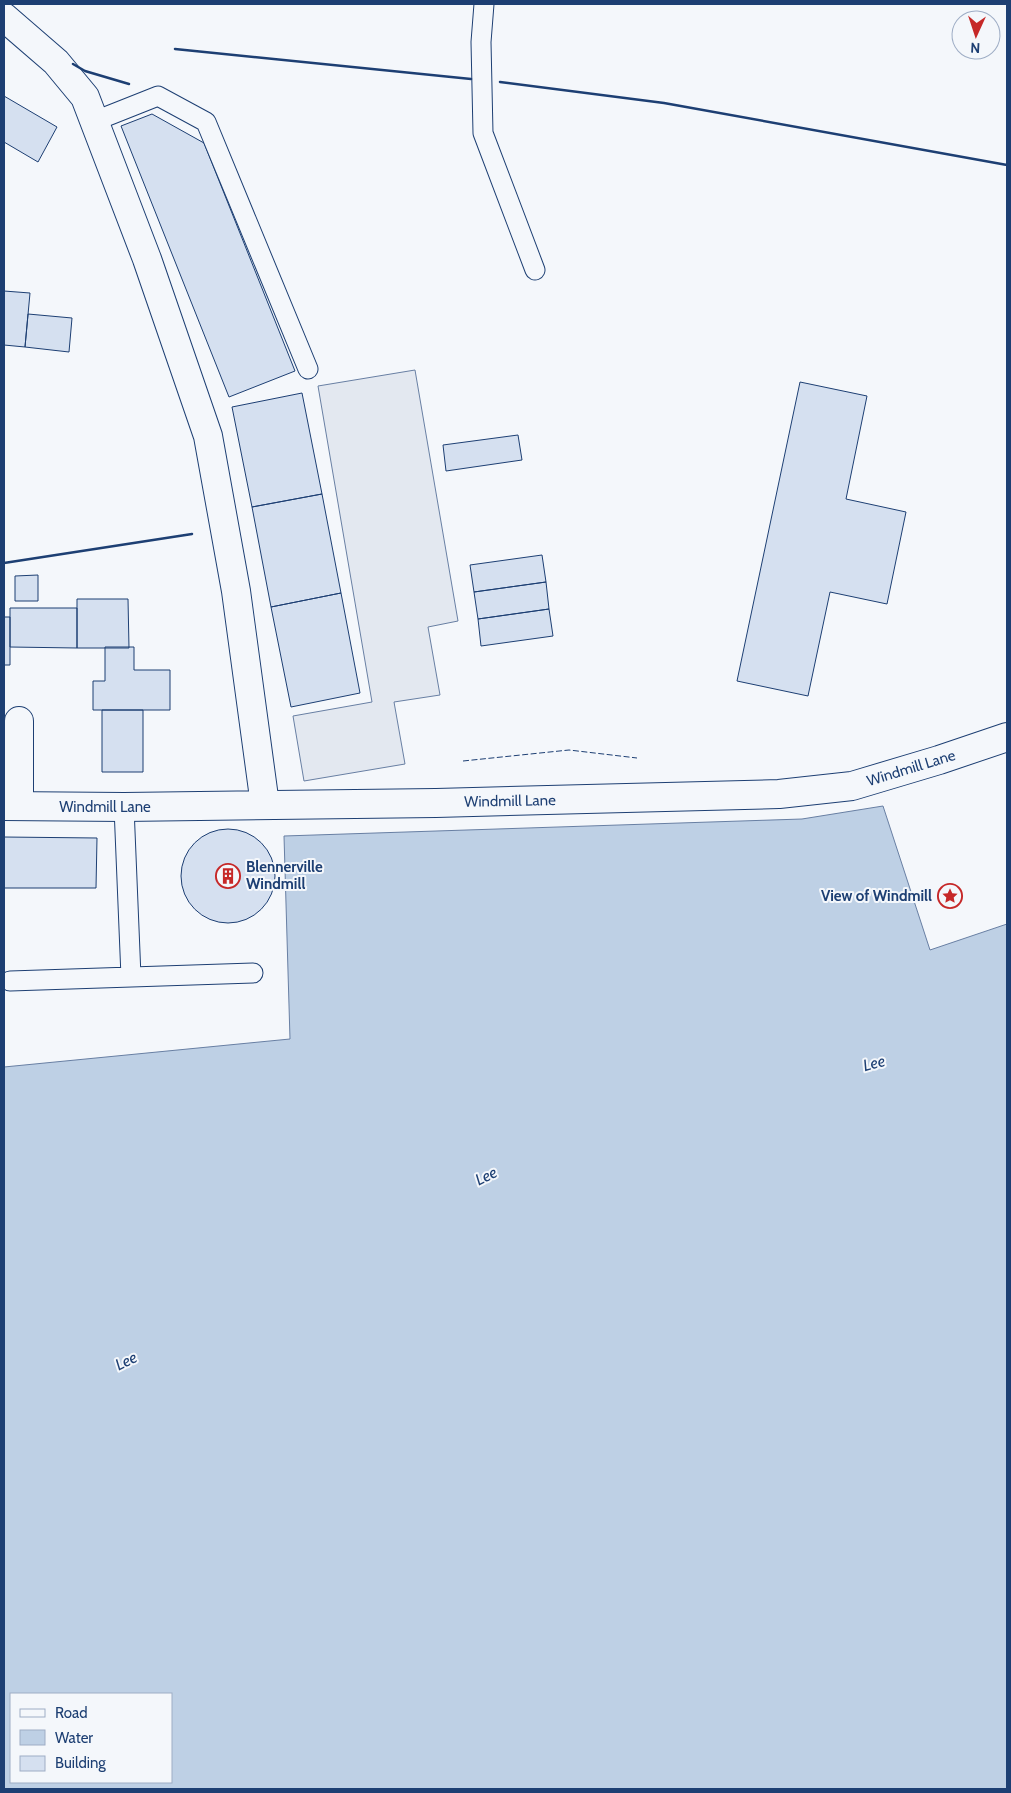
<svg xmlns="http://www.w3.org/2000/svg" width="1011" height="1793" font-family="Cabin,sans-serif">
<rect width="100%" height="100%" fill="#f4f7fb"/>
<!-- parking -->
<path fill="#e3e8f0" stroke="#687fa3" d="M415,370L458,621L428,627L440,695L394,702L405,764L304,781L293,716L372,702L318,386Z"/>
<!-- water -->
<path fill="#bed0e5" stroke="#687fa3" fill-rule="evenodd" d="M883,806L930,950L1007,924V1789H4V1067L290,1039L284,836L802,819ZM11,1694H171V1782H11Z"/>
<!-- building -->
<path fill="#d5e0f0" stroke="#1d3f73" d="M4,96L57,127L38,162L4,142Z
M152,114L204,143L295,371L229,397L121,126Z
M4,291L30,293L25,347L4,345Z
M28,314L72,318L69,352L25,347Z
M800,382L867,396L846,499L906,512L887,604L830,592L808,696L737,681Z
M302,393L322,494L252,507L232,407Z
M518,435L522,460L446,471L443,445Z
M322,494L341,593L271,607L252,507Z
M542,555L546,582L474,592L470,565Z
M38,575V601H15V576Z
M546,582L549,609L478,619L474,592Z
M341,593L360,693L291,707L271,607Z
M77,599H128L129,648H77Z
M10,608H77V648L10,647Z
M549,609L553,636L481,646L478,619Z
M4,617H10V665H4Z
M105,647H134V670H170V710H93V681H105Z
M102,710H143V772H102Z
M181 876a47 47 0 1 1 94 0a47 47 0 1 1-94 0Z
M4,837L97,838L96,888H4Z"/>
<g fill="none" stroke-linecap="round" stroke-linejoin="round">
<defs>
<path id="service" d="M484,4L481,42L483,133L535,270
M95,121L158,96L206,122L308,369
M124,807L131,977
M10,981L253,973"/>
<path id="minor" d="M4,17L56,62L85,97L147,259L208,436L236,591L265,805
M19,721V806
M4,806L124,807L436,803L779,794L852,786L939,760L1007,737"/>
</defs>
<!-- service casing -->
<use href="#service" stroke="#1d3f73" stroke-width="21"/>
<!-- minor casing -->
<use href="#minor" stroke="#1d3f73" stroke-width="30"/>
<!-- service -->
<use href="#service" stroke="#f4f7fb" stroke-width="19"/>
<!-- minor -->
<use href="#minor" stroke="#f4f7fb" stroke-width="28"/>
<!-- fence -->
<path stroke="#1d3f73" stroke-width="1" stroke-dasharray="6 2.5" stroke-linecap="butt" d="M463,761L569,750L637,758"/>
<!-- wall -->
<path stroke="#1d3f73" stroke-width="2.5" d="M175,49L471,79
M73,64L85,71L129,84
M500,82L664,103L1007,165
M4,563L192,534"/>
</g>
<!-- icons -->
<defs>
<symbol id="building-ring" viewBox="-11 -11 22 22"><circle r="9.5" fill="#f4f7fb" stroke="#c62828" stroke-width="1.5"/><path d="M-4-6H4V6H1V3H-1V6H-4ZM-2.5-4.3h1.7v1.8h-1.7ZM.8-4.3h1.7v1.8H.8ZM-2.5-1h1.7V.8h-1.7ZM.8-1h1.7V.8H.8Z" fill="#c62828"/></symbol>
<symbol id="sight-ring" viewBox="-11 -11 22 22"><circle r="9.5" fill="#f4f7fb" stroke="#c62828" stroke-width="1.5"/><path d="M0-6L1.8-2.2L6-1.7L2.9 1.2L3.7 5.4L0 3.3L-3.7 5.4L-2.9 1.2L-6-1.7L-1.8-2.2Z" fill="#c62828"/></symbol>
</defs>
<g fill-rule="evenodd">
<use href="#building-ring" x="214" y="862" width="28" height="28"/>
<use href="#sight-ring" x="936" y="882" width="28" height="28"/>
</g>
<g text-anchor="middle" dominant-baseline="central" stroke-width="4" stroke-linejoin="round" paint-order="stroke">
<!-- street labels -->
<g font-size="15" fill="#1d3f73" stroke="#f4f7fb">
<text transform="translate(911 768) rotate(-17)">Windmill Lane</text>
<text transform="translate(510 801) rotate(-1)">Windmill Lane</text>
<text x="105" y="807">Windmill Lane</text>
</g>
<!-- poi labels -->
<g font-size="15" font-weight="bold" fill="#1d3f73" stroke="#f4f7fb" text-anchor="start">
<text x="246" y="867">Blennerville<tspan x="246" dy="17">Windmill</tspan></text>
<text x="932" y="896" text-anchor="end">View of Windmill</text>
</g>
<!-- water labels -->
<g font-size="16" font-style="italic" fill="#1d3f73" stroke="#f4f7fb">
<text transform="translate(874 1063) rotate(-15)">Lee</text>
<text transform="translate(486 1176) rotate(-27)">Lee</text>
<text transform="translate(126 1361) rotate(-27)">Lee</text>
</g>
</g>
<!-- border -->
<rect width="1011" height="1793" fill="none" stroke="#1d3f73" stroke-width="10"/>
<!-- legend -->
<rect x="10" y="1693" width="162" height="90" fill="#f4f7fb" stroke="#9eadc5"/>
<rect x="20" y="1709" width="25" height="8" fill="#f4f7fb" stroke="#9eadc5"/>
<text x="55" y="1718" font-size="15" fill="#1d3f73">Road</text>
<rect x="20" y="1730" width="25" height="15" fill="#bed0e5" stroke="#9eadc5"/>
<text x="55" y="1743" font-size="15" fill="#1d3f73">Water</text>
<rect x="20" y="1756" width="25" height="15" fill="#d5e0f0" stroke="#9eadc5"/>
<text x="55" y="1768" font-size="15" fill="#1d3f73">Building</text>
<!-- north arrow -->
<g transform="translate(976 35) rotate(183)"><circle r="24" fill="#f4f7fb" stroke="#9eadc5"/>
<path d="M0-4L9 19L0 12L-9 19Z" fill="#c62828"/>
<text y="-8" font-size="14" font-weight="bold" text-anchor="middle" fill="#1d3f73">N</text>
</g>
</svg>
